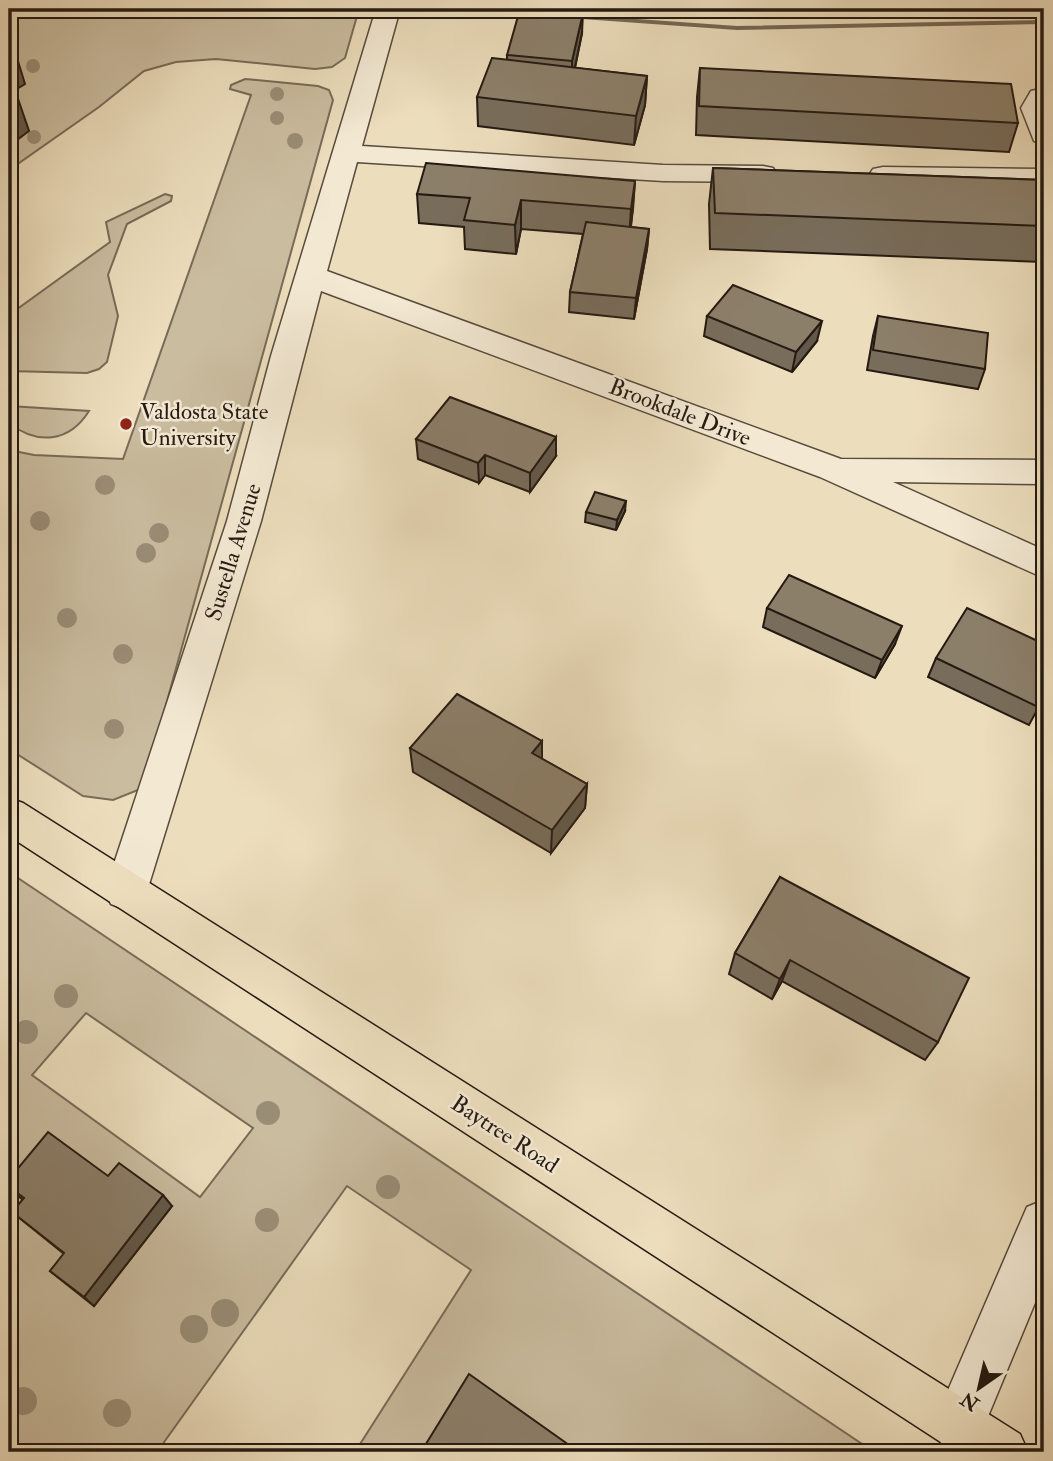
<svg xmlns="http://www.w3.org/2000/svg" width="1053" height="1461" font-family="'IM FELL Double Pica',serif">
<rect width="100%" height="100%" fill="#ecddbc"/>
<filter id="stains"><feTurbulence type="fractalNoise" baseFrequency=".00286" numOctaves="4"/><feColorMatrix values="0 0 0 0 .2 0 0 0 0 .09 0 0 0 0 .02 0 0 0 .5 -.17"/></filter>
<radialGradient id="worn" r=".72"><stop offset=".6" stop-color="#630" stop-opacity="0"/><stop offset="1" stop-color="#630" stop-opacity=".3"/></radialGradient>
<!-- green -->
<path fill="#cabc9f" stroke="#786b58" stroke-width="2" fill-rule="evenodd" d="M9,9H359L345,58L332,67L315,69L216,59L176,62L144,71L99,107L9,170V146L28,131L9,77Z
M245,79L318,86L329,90L333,100L143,788L113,800L83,796L9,749V450L34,455L123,459L251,95L230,89L231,85Z
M165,194L172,196L171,201L127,224L108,275L118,316L107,362L99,369L87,373L9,371V315L110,242L106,222Z
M9,406L89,411C69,443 37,445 9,423Z
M9,872L874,1452H355L471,1270L347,1186L157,1452H9ZM86,1013L253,1128L200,1197L32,1075ZM17,1195L172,1206L36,1209Z"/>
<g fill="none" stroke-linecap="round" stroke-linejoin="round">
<!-- stream -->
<path fill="#746755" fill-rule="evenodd" d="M455,9L536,12L540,14L536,16L459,11Z
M565,14L737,26L1044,20V24L737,30L568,18H565Z"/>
<defs>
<path id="minor" d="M376,9H400L362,146L663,165L763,166L773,168L777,174L773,180L763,182L663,181L357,162L327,271L841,459L1044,460V484L893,482L1044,550V578L820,477L321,291L261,521L147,891L141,904L126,910L111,904L105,891L227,521L271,356Z
M1044,88V143L1034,141L1021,108L1031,91Z
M883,167L1044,169V185L883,183L873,181L869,175L873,169Z
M1044,1200V1281L977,1443L959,1451L941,1443L933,1425L1027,1207Z"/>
<path id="major" d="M9,798L23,803L1020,1434L1028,1452H956L9,836Z"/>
</defs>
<!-- minor casing -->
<use href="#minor" stroke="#574b3c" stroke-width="3"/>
<!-- major casing -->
<use href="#major" stroke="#251a12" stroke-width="3"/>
<!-- minor -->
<use href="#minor" fill="#f3e9d3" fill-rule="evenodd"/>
<!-- major -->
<use href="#major" fill="#ecddbc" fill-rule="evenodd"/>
</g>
<!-- trees -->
<g fill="#9a8d76">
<circle cx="33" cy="66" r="7"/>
<circle cx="277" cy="94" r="7"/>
<circle cx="277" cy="118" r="7"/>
<circle cx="34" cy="137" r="7"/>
<circle cx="295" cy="141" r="8"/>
<circle cx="105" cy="485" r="10"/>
<circle cx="40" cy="521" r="10"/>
<circle cx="159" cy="533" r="10"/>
<circle cx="146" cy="553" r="10"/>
<circle cx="67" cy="618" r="10"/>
<circle cx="123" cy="654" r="10"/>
<circle cx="114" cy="729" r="10"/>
<circle cx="66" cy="996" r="12"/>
<circle cx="26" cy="1032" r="12"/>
<circle cx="268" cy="1113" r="12"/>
<circle cx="388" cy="1187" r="12"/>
<circle cx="267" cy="1220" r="12"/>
<circle cx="225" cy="1313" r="14"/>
<circle cx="194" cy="1329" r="14"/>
<circle cx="23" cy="1401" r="14"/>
<circle cx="117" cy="1413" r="14"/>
</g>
<!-- wall -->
<path fill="#786d5b" stroke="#251a12" stroke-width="2" d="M582,33L575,68L647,76L645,105L634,145L478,126L477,97L507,60V55Z
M700,68L1018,123L1009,152L696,135L697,97Z
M713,168L1044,180V258L1043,262L710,249L709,204Z
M635,181L631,227L649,229L647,249L634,319L569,312L570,292L583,234L521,229L516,254L465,249L464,227L419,223L417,194Z
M707,316L817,341L792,372L704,336Z
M878,316L985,369L978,389L867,370L873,336Z
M416,439L556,456L530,492L485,475L479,483L418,459Z
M625,511L616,530L585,522L586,512Z
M767,608L895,644L875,678L763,627Z
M936,658L1044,697L1029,725L928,677Z
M410,748L542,759L587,784L585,808L551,853L413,772Z
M780,877L938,1042L925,1060L782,981L772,999L729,974L735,953Z
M108,1176L172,1206L94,1306L50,1271L64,1254L12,1212L23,1200L9,1188V1179Z"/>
<!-- shaded-wall -->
<path fill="#62594a" stroke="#251a12" stroke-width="2" d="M583,13L582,33L572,81V61Z
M11,38L25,84L15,90L29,131L9,146V40Z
M647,76L645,105L634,145L636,116Z
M635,181L633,210L629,238L631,209Z
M521,200V229L516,254L515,225Z
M649,229L647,249L634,319L636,298Z
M822,321L817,341L792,372L796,352Z
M556,437V456L530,492V473Z
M485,455V475L479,483L478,463Z
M626,501L625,511L616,530L617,520Z
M902,626L895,644L875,678L882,660Z
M542,741V766L532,753Z
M587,784L585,808L551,853L552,830Z
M790,960L782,981L772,999L780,979Z
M163,1195L172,1206L94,1306L84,1297Z"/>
<!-- building -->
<path fill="#8c7f6a" stroke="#251a12" stroke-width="2" d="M520,9L583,13L572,61L507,55Z
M492,58L647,76L636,116L477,97Z
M700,68L1011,84L1018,123L699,106Z
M426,163L635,181L631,209L521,200L515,225L464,220L470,198L417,194Z
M713,168L1044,180V226L715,213Z
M586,222L649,229L636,298L570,292Z
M733,285L822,321L796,352L707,316Z
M878,316L988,333L985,369L873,350Z
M450,397L556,437L530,473L485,455L478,463L416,439Z
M595,492L626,501L617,520L586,512Z
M789,575L902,626L882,660L767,608Z
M967,608L1044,644V696L1038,707L936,658Z
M457,694L542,741L532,753L587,784L552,830L410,748Z
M780,877L969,978L938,1042L790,960L780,979L735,953Z
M48,1132L108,1176L119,1163L163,1195L84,1297L50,1271L64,1253L12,1212L24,1198L9,1187V1179Z
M469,1374L569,1445L565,1452H421Z"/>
<!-- markers -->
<circle fill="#8f2418" stroke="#f3e9d3" stroke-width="2.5" cx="126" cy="424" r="7"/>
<g text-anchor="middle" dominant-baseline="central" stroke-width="5" stroke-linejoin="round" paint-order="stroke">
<!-- poi labels -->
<g font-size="23" fill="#251a12" stroke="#f3e9d3" text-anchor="start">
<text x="140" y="411">Valdosta State<tspan x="140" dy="26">University</tspan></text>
</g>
<!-- street labels -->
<g font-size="23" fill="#251a12" stroke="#f3e9d3">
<text transform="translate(680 412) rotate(21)">Brookdale Drive</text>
<text transform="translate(233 552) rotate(-73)">Sustella Avenue</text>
<text transform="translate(505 1134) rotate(33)">Baytree Road</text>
</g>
</g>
<!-- margin -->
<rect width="1053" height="1461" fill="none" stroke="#ecddbc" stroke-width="35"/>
<rect x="10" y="10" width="1032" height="1440" fill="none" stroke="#251a12" stroke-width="3.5"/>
<rect x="18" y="18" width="1018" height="1426" fill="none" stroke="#251a12" stroke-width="2"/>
<!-- north arrow -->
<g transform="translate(979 1388) rotate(214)" stroke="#f3e9d3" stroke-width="5" paint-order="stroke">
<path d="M0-5L12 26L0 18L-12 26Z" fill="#251a12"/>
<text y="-10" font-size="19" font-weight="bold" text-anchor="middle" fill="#251a12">N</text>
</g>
<rect width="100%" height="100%" filter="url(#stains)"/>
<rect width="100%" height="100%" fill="url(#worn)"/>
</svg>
